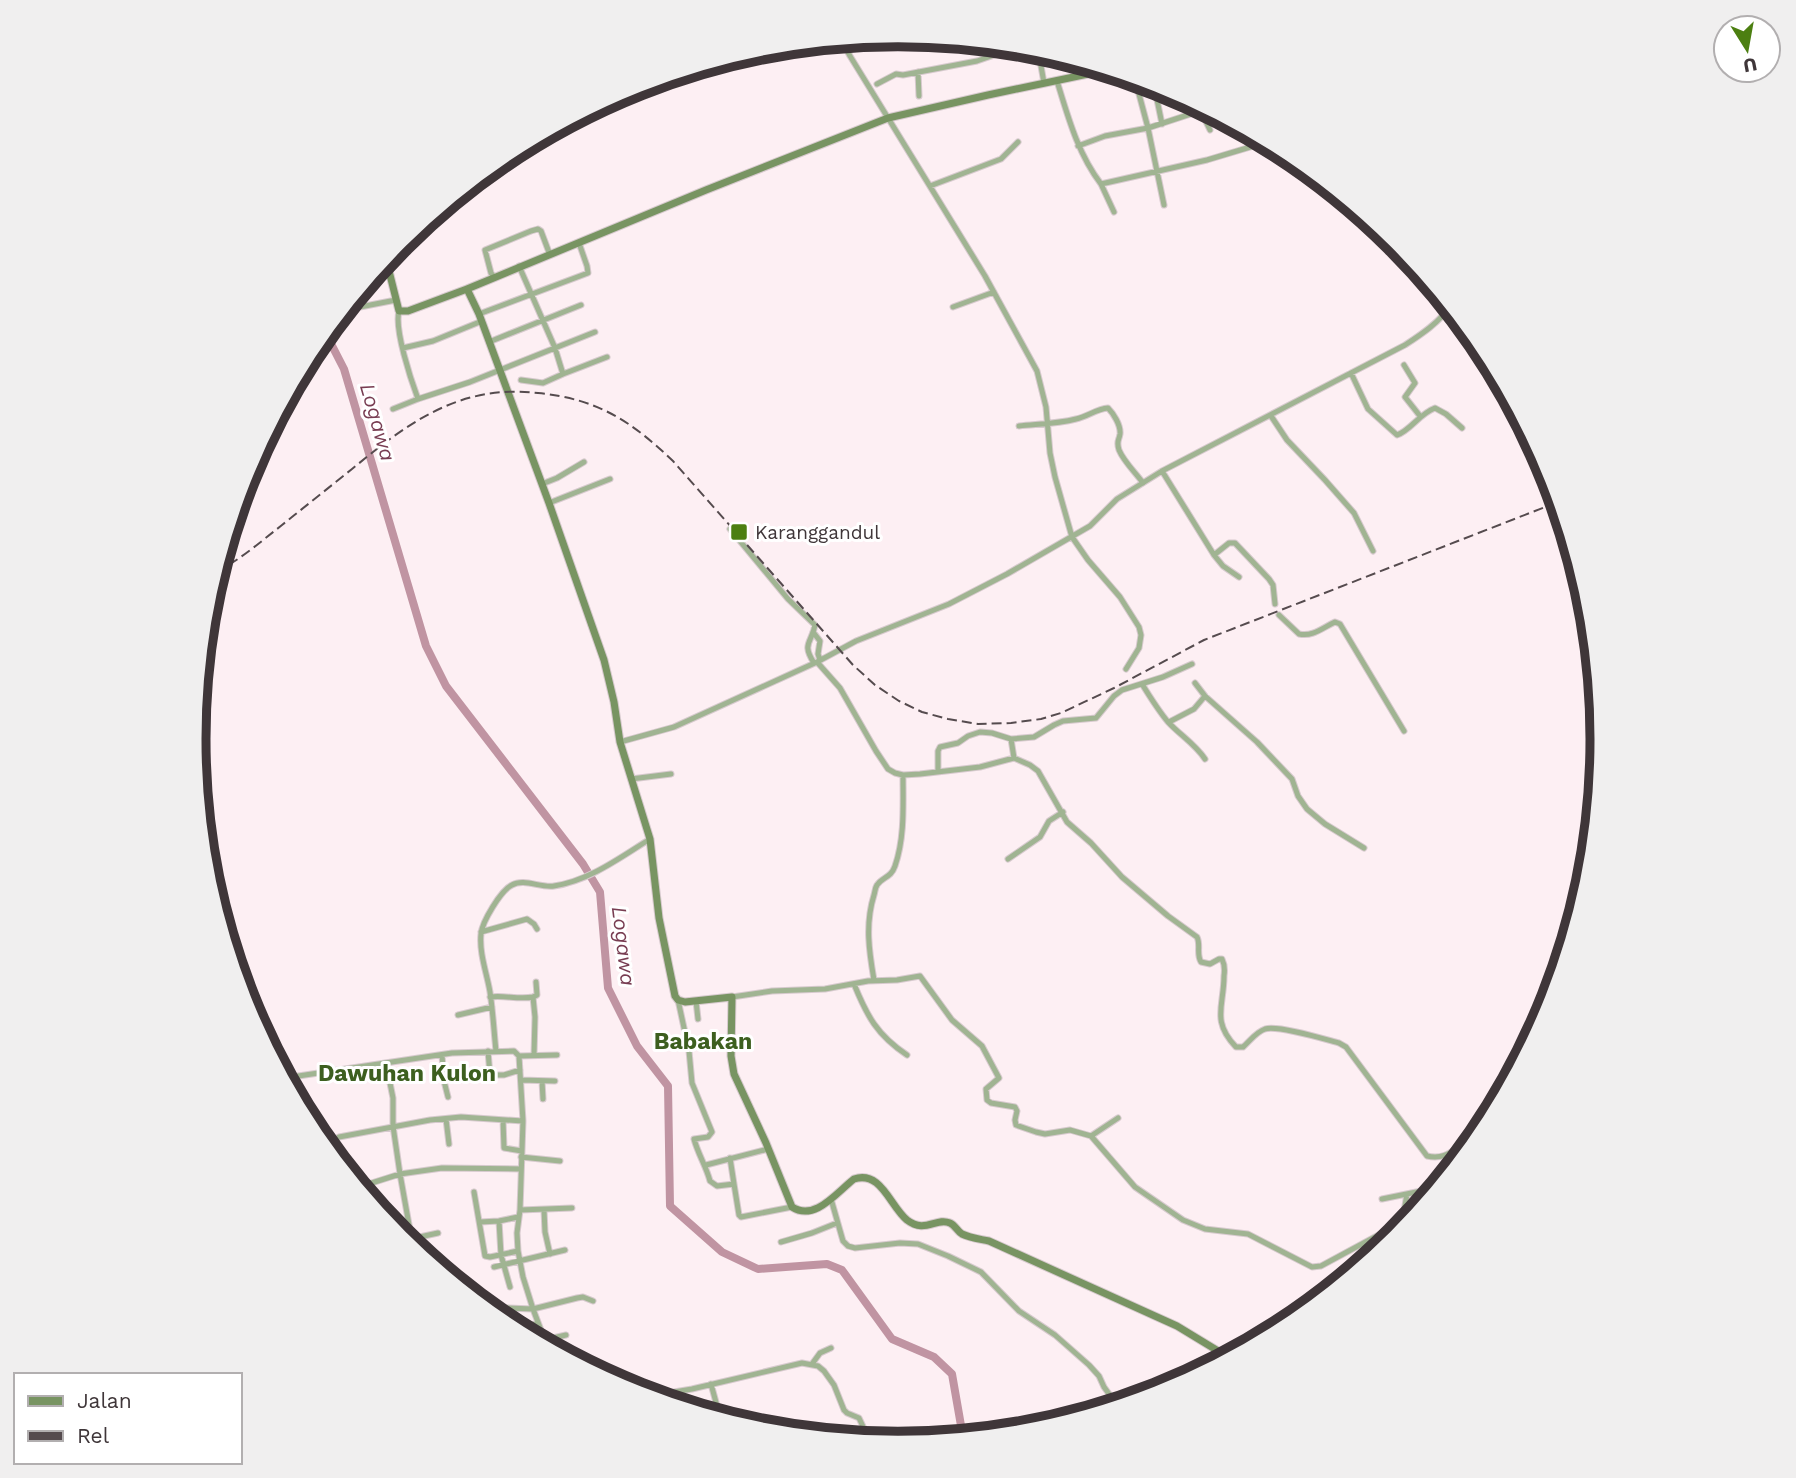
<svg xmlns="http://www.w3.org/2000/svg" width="1796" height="1478" font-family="'Work Sans',sans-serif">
<rect width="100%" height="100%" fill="#fdeff3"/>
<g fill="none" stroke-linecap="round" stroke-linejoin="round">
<!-- river -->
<path stroke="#c094a2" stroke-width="8" d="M325,332L344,369L426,646L446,686L583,864L600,892L608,988L637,1046L668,1086L670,1206L722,1252L758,1269L827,1264L842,1270L892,1339L934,1357L952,1374L963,1437"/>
<defs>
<path id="street" d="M842,41L850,56L985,276L1037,371L1046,407L1050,453L1055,477L1072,537L1088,560L1120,597L1139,627L1141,635L1139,648L1126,669
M1038,49L1044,83
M918,72L919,96
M1135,79L1148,128L1164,205
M1057,81C1068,117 1078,154 1101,184L1207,160L1267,142
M877,84L896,74L903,75L977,61L1003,52L1034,48
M1154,85L1162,124
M1158,99L1180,95
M1198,105L1210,130
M1078,146L1105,136L1148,128L1206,109
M1101,184L1114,212
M930,186L1001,159L1018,142
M519,266L555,348L563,374L607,357
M494,277L491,273L485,250L531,231L538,229L541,231L550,255
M360,307L396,300
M953,307L994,292
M399,311C394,329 411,380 418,399L470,382L595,332
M479,314L588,273L587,266L579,243
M489,342L581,305
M403,348L433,341L482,321
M1404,365L1415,383L1405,397L1420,416
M1351,373L1368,409L1397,435C1410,431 1419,414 1435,408L1446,414L1462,428
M521,380L543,383L563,374
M393,409L418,399
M1271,416L1287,440L1325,480L1354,513L1373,551
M1019,426C1037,424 1057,424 1076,419C1087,417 1096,409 1108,408C1113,413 1121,425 1120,434C1119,441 1116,441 1119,450C1124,462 1136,473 1143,483
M1162,471L1214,555L1223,566L1239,577
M542,484L557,478L584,462
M549,503L610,479
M730,529L788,599L815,625C812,643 801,643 814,663
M1214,555L1229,543H1235L1269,579L1273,585L1275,604
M1279,615L1299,634C1313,637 1322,628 1335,622L1340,624L1404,731
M813,632L820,641L818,654L820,660
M817,662L840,688L876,751L888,769L895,773L903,775L920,774L980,767L1014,758
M1192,664L1163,677L1122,690L1114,696L1096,718L1063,721L1054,725L1034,737L1011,739L1014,758L1030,765L1038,771L1067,822L1091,843L1122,877L1168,916L1197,937C1201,945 1196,954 1201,962L1210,964L1219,959H1222C1225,965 1225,969 1224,976C1224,1006 1211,1021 1236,1047H1243C1250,1041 1256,1032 1265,1029C1278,1025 1324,1039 1339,1043L1346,1047L1427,1156C1443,1160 1451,1152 1463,1144C1468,1141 1473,1138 1479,1136
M1195,683L1205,696
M1142,684C1150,697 1158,710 1168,722C1180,735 1195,744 1205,759
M1169,722L1194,709L1205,696L1257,742L1292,779L1298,796L1307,809L1325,824L1364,848
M620,742L674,727L817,662L856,641L949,604L1007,574L1090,526L1117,499L1162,471L1405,345C1419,336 1442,321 1449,306
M938,772V751L940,747L958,743L968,736L980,732L992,733L1011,739
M631,779L671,774
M1008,859L1040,837L1049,821L1063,812
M481,932L527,919L534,924L537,929
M874,980C869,951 865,924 874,895C875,892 875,888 877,885C882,877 891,878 895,866C905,837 903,805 903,775
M854,984C867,1016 877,1035 907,1055
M490,997C505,995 519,1000 533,997L535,1017L534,1055
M533,997L537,995L536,982
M732,997L772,991L825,989L868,981L897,980L920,976L952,1020L982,1046L999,1078L986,1089L987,1100L991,1103L1015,1107L1017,1111L1015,1120L1016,1125L1036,1132L1045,1134L1070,1130L1091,1136L1135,1187L1183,1220L1205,1229L1248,1234L1312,1267L1321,1266L1397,1225L1403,1217L1407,1194
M678,1000L689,1051L692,1083L712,1132L708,1137L694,1139C698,1154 706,1166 710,1181L717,1186L734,1184L739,1215L741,1217L792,1207
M696,1001L698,1019
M458,1015L492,1007
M488,1051L490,1075H504L520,1070
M496,1051C494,1032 493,1012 490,992C487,974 479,953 481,934C482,922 501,890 512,885C524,878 540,888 554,886C589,881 621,857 650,839
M442,1055L444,1081L448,1097
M519,1056L557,1055
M386,1063L393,1098V1126L400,1174L413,1247
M285,1078L452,1053L514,1051L519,1056L523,1121L520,1210L517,1233L518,1251L523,1277L533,1309L547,1346
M521,1080L555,1081
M542,1081L543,1099
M446,1119L449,1144
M503,1120L504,1148L522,1151
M1091,1136L1118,1118
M339,1137L430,1120L461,1117L523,1121
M1452,1153L1455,1164
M521,1157L560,1161
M730,1158L734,1184
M706,1165L768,1149
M359,1187L400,1174L442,1168L521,1169
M474,1192L485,1256L490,1257L518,1251
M831,1199L843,1241L848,1246L855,1248L900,1243L918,1244L948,1256L981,1272L1019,1311L1055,1335L1089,1365L1099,1376L1104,1387L1117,1405
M1382,1199L1436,1188
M520,1210L572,1208
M544,1210L545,1232L550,1254
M499,1221L501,1255L510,1287
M480,1222L499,1221L518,1217
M406,1242L415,1238L438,1233
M781,1242L812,1233L837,1223
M494,1267L565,1250
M486,1307L533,1309L577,1298L583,1297L593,1301
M510,1326L538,1324
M544,1340L566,1335
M812,1364L820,1353L831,1348
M711,1384L720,1417
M650,1396L692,1389L802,1363L818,1366L824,1371L834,1385L844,1410L847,1413L859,1418L867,1435L872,1440"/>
<path id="secondary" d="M386,259L399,311H408L467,289L706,190L888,118L988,95L1107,70
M467,289L479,314L549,503L604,660L614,702L620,742L650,839L659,918L675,996L678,1000L685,1002L732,997L731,1056L734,1074L766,1143L792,1207C815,1222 837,1192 854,1179C881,1170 890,1206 907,1220C925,1234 936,1217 950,1223C955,1225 957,1231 962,1234C970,1238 980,1239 989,1241L1177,1326L1228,1357"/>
</defs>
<!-- street casing -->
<use href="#street" stroke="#d7cace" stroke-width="7"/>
<!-- secondary casing -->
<use href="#secondary" stroke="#d7cace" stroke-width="9"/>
<!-- street -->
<use href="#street" stroke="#a0b492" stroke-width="5"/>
<!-- secondary -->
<use href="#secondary" stroke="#789462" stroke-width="7"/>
<!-- rail -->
<path stroke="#554b4e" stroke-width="2" stroke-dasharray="10 5" stroke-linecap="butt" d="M216,572C238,561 258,544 277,529C302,509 327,489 352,469C409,422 460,384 538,393C598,399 631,421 673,461L853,665L875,685L899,701L922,712L948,719L978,724L1011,723L1041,719L1061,713L1114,688L1204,640L1558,502"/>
</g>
<!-- markers -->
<rect fill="#4c7f11" stroke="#fff" stroke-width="2.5" x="730" y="523" width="18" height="18" rx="3.5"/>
<g text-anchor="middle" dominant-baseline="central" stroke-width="6" stroke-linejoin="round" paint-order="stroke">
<!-- poi labels -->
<g font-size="19" fill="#3f3639" stroke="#fff" text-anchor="start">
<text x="755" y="532">Karanggandul</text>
</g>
<!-- water labels -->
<g font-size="21" font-style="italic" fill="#783d52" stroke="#fff">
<text transform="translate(378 422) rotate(74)">Logawa</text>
<text transform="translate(624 946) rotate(83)">Logawa</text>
</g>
<!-- quarter labels -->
<g font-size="23" font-weight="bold" fill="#3d5f1f" stroke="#fff">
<text x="703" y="1041">Babakan</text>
<text x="407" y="1073">Dawuhan Kulon</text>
</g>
</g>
<!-- crop -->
<path d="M0 0H1796V1478H0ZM206 739a692 692 0 1 1 1384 0a692 692 0 1 1-1384 0Z" fill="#f0efef" fill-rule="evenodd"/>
<path fill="none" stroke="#3f3639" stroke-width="9" d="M206 739a692 692 0 1 1 1384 0a692 692 0 1 1-1384 0Z"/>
<!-- legend -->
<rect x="14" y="1373" width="228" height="91" fill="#ffffff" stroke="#b2afb0" stroke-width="2"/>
<rect x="28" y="1396" width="35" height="10" fill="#789462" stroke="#b2afb0" stroke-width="2"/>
<text x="77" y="1408" font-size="21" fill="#3f3639">Jalan</text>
<rect x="28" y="1431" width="35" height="10" fill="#554b4e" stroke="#b2afb0" stroke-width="2"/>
<text x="77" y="1443" font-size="21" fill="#3f3639">Rel</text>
<!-- north arrow -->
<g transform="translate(1747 49) rotate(169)"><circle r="33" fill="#ffffff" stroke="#b2afb0" stroke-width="2"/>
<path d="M0-5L12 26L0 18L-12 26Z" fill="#4c7f11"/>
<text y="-10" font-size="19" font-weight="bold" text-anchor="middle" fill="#3f3639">U</text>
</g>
</svg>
